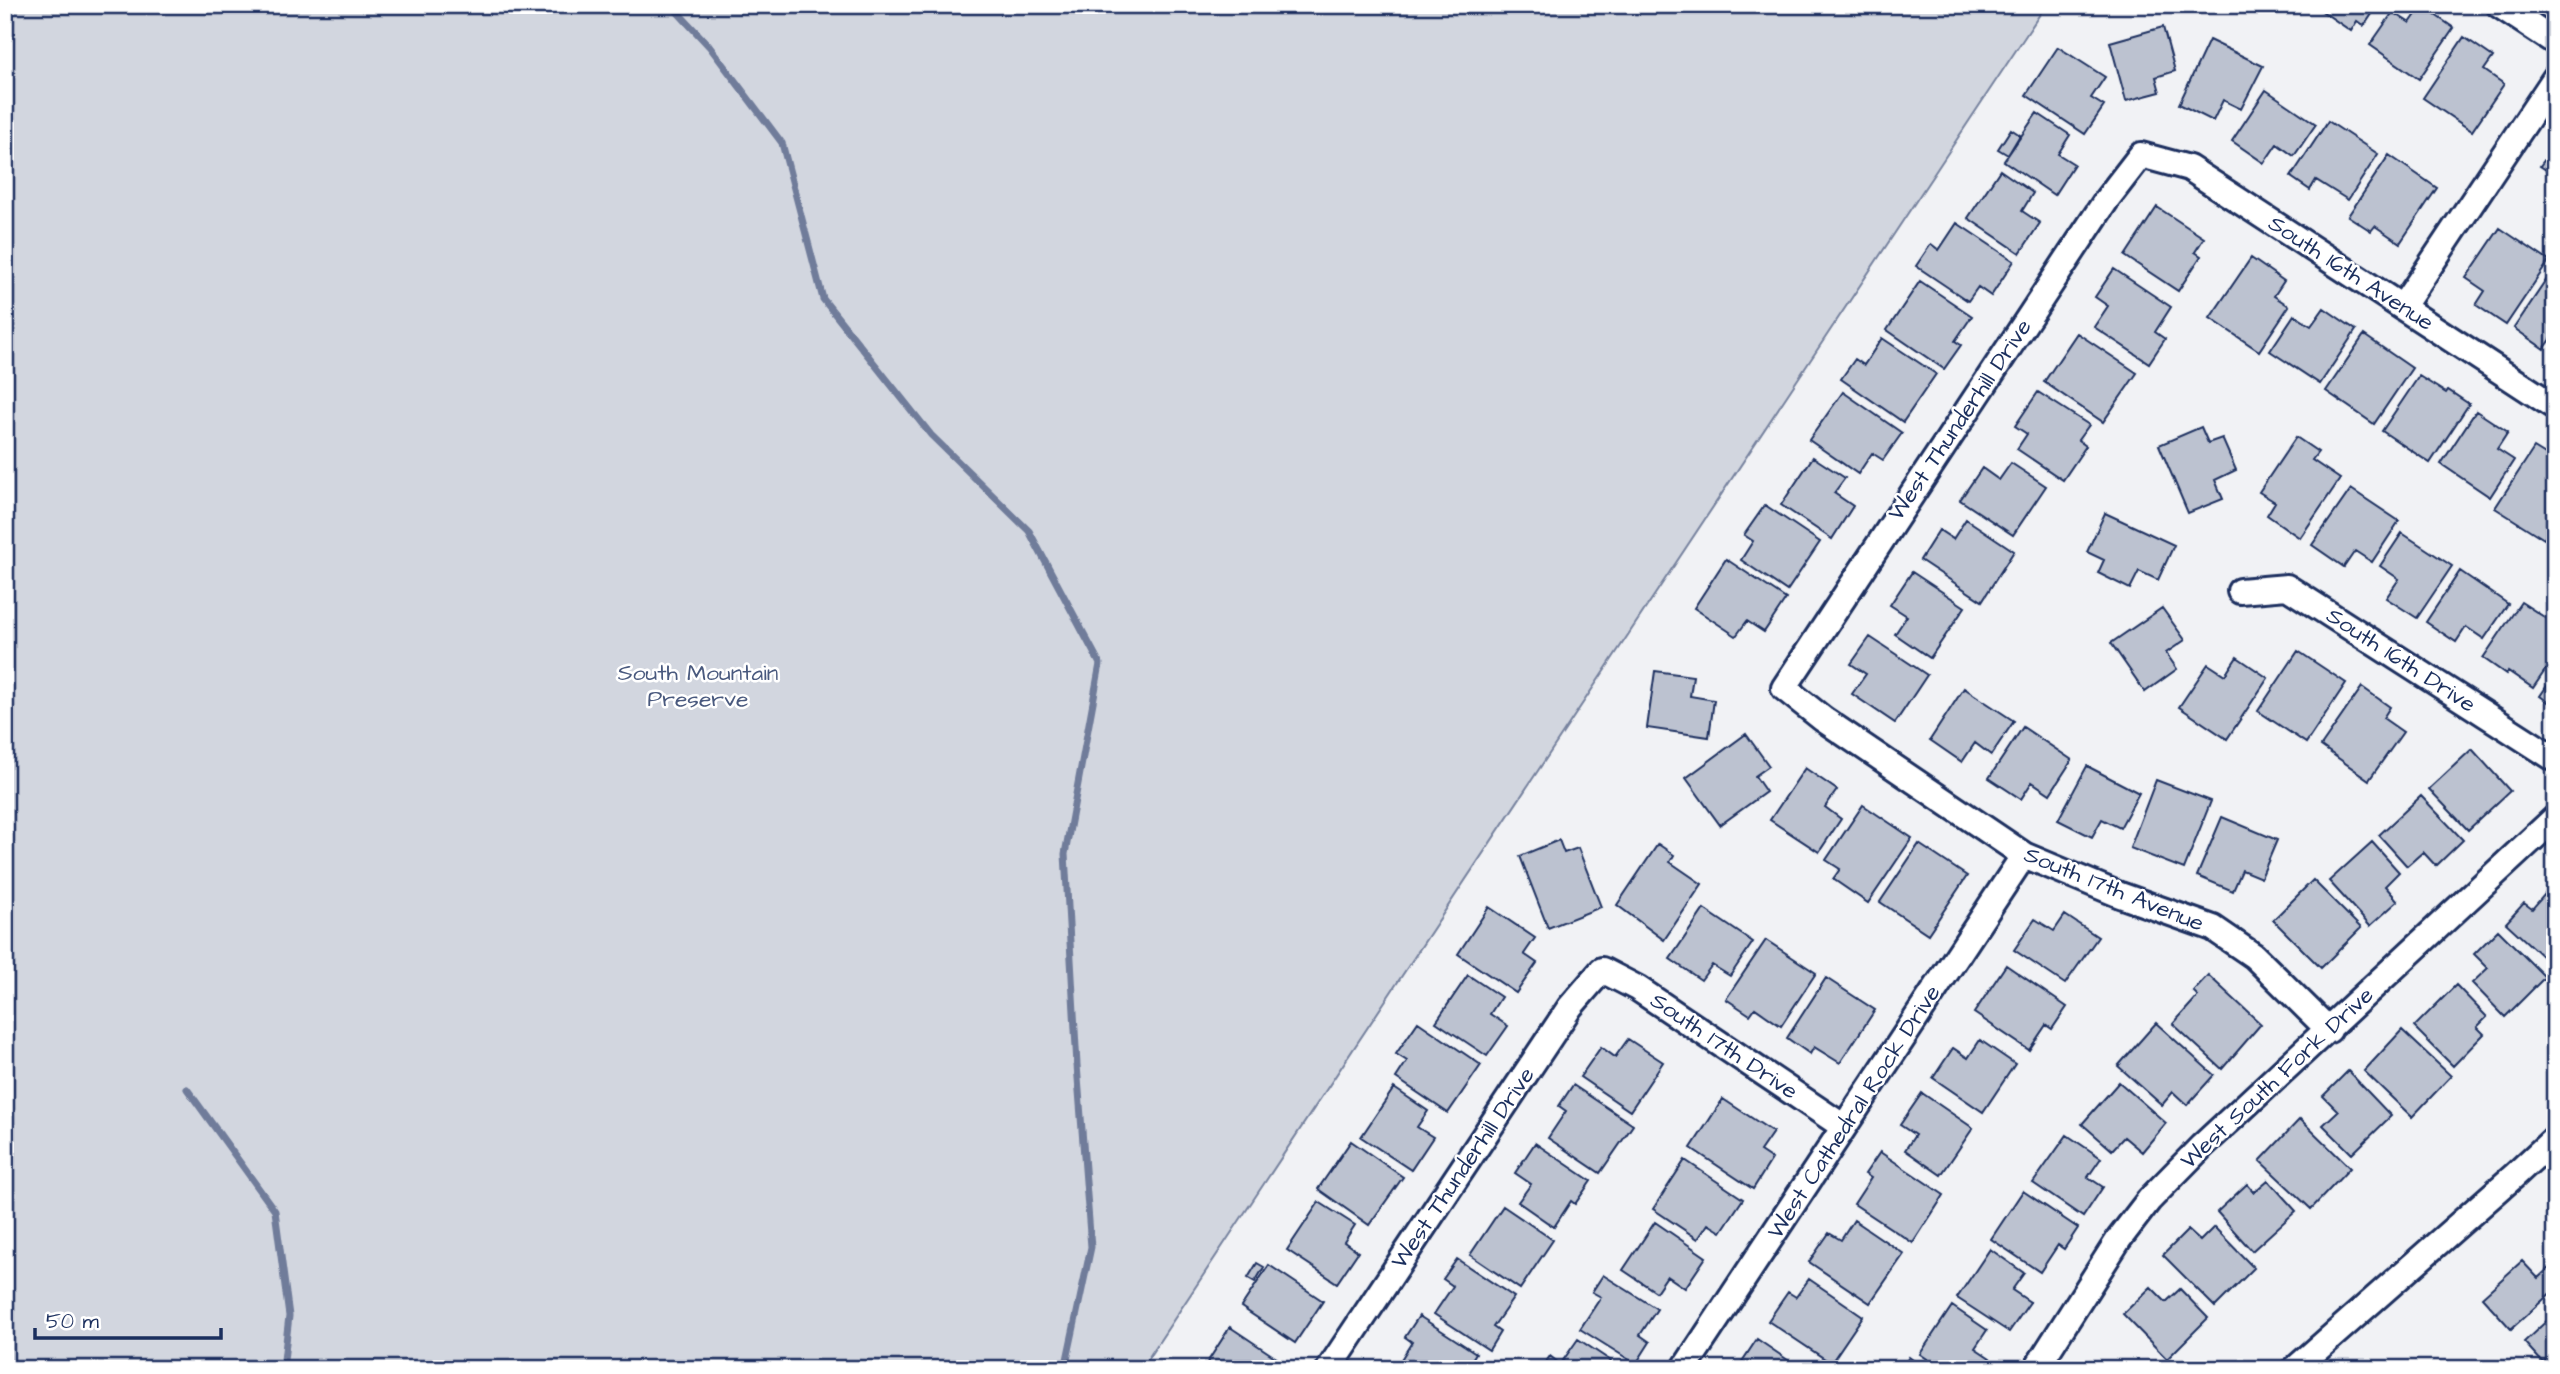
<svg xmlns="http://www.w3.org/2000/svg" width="2560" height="1374" font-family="'Architects Daughter',sans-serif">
<rect width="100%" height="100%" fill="#f1f2f5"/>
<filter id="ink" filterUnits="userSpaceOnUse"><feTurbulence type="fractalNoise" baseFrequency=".0143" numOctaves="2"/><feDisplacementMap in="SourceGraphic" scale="14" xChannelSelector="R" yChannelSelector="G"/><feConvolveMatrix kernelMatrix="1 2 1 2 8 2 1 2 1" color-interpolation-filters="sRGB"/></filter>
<g filter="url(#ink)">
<!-- green -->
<path fill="#d2d6df" stroke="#76829e" stroke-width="2" d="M5,5H2046L1141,1369H5Z"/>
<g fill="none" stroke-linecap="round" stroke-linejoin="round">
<!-- stream -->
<path stroke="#707c9a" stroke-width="7" d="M671,5L709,46L782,143L823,299L931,435L1029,531L1100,664L1065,854L1077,1065L1091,1247L1065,1369
M187,1089L275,1211L289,1316L283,1369"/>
</g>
<!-- building -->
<path fill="#bcc2d0" stroke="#1b2f5e" stroke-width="2" d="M2313,5H2378L2364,26L2357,21L2351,31Z
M2422,6L2454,28L2419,79L2370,45L2393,12L2410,23Z
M2163,27L2175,71L2156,77L2160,92L2126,101L2110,42Z
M2464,37L2493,57L2484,70L2504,84L2472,131L2423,98Z
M2209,40L2263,66L2241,109L2223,100L2213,121L2179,104Z
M2058,47L2105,77L2091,98L2104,106L2085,134L2026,95Z
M2266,90L2316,124L2294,156L2277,144L2264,163L2232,141Z
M2037,113L2070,135L2058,154L2074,164L2054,195L2004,161Z
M2328,121L2378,154L2348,200L2316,180L2310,190L2291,177Z
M2011,129L2020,135L2008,155L1998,149Z
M2555,145V176L2540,166Z
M2389,155L2437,188L2400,243L2375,226L2371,231L2348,216Z
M2000,170L2033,193L2022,211L2040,223L2020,253L1968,218Z
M2157,207L2204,238L2195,252L2201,256L2178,291L2125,256Z
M1957,223L2014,261L1991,296L1978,287L1968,301L1916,266L1931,244L1939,250Z
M2500,228L2549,261L2506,325L2476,305L2485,291L2466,278Z
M2251,258L2284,281L2274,296L2289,306L2259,351L2210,318Z
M2114,269L2171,307L2155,332L2165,339L2149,363L2094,327L2108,306L2095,297Z
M2549,276L2555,280V334L2544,349L2514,328Z
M1920,281L1972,316L1955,341L1961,345L1944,369L1887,330Z
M2324,308L2356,330L2320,384L2270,351L2294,315L2311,326Z
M2077,333L2137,373L2103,422L2044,382Z
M2364,335L2412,368L2374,424L2326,391Z
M1882,338L1936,374L1903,422L1841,379L1855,359L1864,365Z
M2419,376L2446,393L2448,390L2469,404L2430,463L2382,431Z
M1843,392L1902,433L1883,460L1872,453L1858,474L1809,440Z
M2038,392L2089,425L2078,440L2086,446L2063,480L2017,449L2027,434L2015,426Z
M2476,411L2508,432L2497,449L2514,460L2490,497L2441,464Z
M2201,427L2208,443L2222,438L2236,470L2215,480L2223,499L2188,513L2159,445Z
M2296,437L2318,452L2312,460L2340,479L2300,538L2267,515L2275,502L2259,492Z
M2534,448L2555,461V523L2544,539L2495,508Z
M1813,457L1845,478L1834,493L1853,506L1832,539L1781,505Z
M2011,463L2046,486L2013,535L1960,500L1982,468L1999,480Z
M2351,489L2399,521L2372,562L2355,551L2344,567L2312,545Z
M1765,505L1820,542L1787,591L1741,560L1753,541L1744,535Z
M2105,513L2174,545L2158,580L2139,571L2130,589L2098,573L2104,560L2087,552Z
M1966,519L2014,551L1982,601L1920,560L1939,530L1953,539Z
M2402,533L2452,566L2417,618L2386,598L2399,579L2380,566Z
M1726,559L1786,599L1764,632L1747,621L1736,636L1694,608Z
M2460,571L2508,604L2484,639L2466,627L2456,642L2426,622Z
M1912,572L1965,607L1930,658L1895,634L1907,616L1890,605Z
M2521,602L2555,624V656L2533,688L2508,671L2506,674L2483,658Z
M2162,608L2185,640L2166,653L2177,669L2145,692L2111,643Z
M1870,637L1927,675L1895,723L1852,694L1866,674L1851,664Z
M2298,651L2346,683L2306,743L2258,711Z
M2237,657L2268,678L2227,739L2179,707L2208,664L2225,675Z
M1655,671L1693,676L1690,696L1714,700L1709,737L1647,728Z
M2555,674V707L2540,696Z
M2362,687L2390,707L2383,718L2403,732L2369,780L2321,746Z
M1964,688L2014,721L1991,755L1975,743L1962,762L1930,740Z
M2023,727L2072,760L2050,794L2032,782L2021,799L1989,778Z
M1746,734L1769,766L1755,776L1766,792L1720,825L1686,778Z
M2472,749L2510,791L2468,830L2429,789Z
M2087,766L2139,793L2120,828L2102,819L2092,837L2058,820Z
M1805,768L1837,790L1825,807L1841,819L1819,852L1770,820Z
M2156,780L2211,801L2184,869L2130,848Z
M2421,796L2463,840L2436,866L2423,852L2407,866L2379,835Z
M1863,805L1912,838L1868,903L1833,879L1840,869L1826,860Z
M2222,817L2277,840L2261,878L2242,870L2233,891L2197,876Z
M1559,840L1564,853L1578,848L1601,907L1548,928L1520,856Z
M2372,842L2399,872L2385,886L2398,901L2370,926L2329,881Z
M1658,844L1674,855L1670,862L1702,884L1664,940L1617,905Z
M1919,844L1967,876L1928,934L1880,902Z
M2313,880L2361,928L2321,968L2273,920Z
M2551,887L2555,891V968L2506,923L2524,903L2532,909Z
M1489,907L1535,938L1524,954L1537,963L1516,993L1458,954Z
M1704,909L1753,942L1730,976L1712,965L1701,980L1670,959Z
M2065,915L2098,937L2065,984L2014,950L2035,919L2054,931Z
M2498,930L2545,977L2505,1017L2472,983L2488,968L2474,954Z
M1766,940L1816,973L1781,1026L1755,1008L1750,1015L1726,999Z
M2006,965L2067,1007L2052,1029L2046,1025L2029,1050L1974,1013Z
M1468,975L1501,997L1490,1014L1508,1026L1487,1056L1436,1022Z
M2208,975L2261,1024L2222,1069L2173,1024L2198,996L2193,991Z
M1826,978L1875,1010L1840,1063L1814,1047L1810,1054L1787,1038Z
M2456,985L2487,1017L2477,1027L2484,1034L2453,1066L2414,1027Z
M1418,1022L1481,1065L1448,1113L1396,1078L1407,1061L1396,1054Z
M2156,1023L2214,1075L2187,1105L2173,1092L2162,1105L2118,1066Z
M2402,1030L2451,1076L2412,1117L2364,1071Z
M1628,1039L1663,1062L1630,1111L1580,1077L1601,1047L1615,1057Z
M1980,1040L2015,1064L1983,1112L1933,1078L1953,1048L1968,1058Z
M2348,1071L2391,1116L2352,1154L2323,1125L2338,1111L2323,1096Z
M2119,1082L2166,1123L2142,1152L2124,1137L2112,1150L2082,1124Z
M1573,1085L1633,1125L1600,1173L1548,1138L1566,1111L1559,1106Z
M1394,1088L1428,1111L1417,1127L1433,1137L1411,1170L1361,1137Z
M1922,1093L1973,1128L1941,1175L1905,1150L1915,1135L1900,1125Z
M1723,1099L1773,1132L1760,1151L1772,1159L1753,1189L1691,1148Z
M2300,1119L2350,1168L2311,1209L2260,1161Z
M2067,1135L2101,1158L2088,1177L2103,1187L2083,1217L2033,1183Z
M1351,1141L1403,1177L1369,1225L1318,1189Z
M1535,1143L1591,1181L1575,1204L1571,1201L1554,1227L1518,1202L1531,1184L1515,1173Z
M1880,1152L1944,1195L1913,1243L1854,1204L1871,1178L1865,1174Z
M1685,1160L1743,1199L1721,1232L1708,1224L1698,1239L1653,1209Z
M2268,1180L2296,1211L2252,1251L2217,1212L2247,1184L2254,1192Z
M2023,1191L2078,1228L2064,1249L2058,1245L2040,1272L1991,1239Z
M1319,1202L1355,1225L1344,1242L1358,1252L1337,1283L1287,1250Z
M1503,1206L1553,1240L1520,1289L1470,1255Z
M1854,1220L1904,1254L1870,1303L1809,1262L1829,1233L1841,1240Z
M1655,1222L1706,1257L1685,1288L1667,1276L1656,1292L1623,1270Z
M2214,1227L2254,1268L2215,1307L2163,1255L2188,1230L2200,1241Z
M1990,1249L2024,1273L2012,1290L2030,1302L2009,1332L1957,1298Z
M1457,1259L1514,1297L1493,1327L1500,1332L1489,1350L1434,1314L1453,1286L1443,1279Z
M2522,1261L2538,1278L2549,1268L2555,1275V1289L2511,1329L2482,1297Z
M1257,1263L1264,1267L1255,1282L1248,1278Z
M1269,1265L1323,1301L1295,1343L1241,1307Z
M1603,1275L1657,1309L1640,1335L1650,1342L1636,1364L1580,1329L1601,1297L1592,1292Z
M1809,1279L1863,1316L1831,1363L1768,1321L1788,1292L1796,1297Z
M2151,1287L2166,1302L2180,1289L2208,1318L2167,1359L2123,1314Z
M1952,1306L1987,1330L1975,1348L1990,1358L1983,1369H1942L1920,1354Z
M2555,1313V1352L2543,1363L2524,1342Z
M1419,1316L1476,1353L1466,1369H1395L1412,1342L1405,1337Z
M1230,1327L1281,1361L1275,1369H1203Z
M1578,1339L1611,1361L1606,1369H1557Z
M1757,1339L1801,1369H1737Z
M1550,1356L1560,1364L1556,1369H1541Z
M1909,1357L1925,1369H1901Z"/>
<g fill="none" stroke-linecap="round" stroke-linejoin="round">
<defs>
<path id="minor" d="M2499,5L2555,42
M2403,306L2555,78
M2240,591L2287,587L2555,759
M2329,1030L2254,956L2213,928L2120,895L2024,855L1823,719L1784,688L2107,199L2141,155L2189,168L2555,407
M1329,1369L1570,1007L1602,970L1637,988L1844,1127
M1684,1369L2024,855
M2036,1369L2119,1239L2149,1200L2202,1146L2555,818
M2295,1369L2514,1176L2555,1138"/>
</defs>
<!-- minor casing -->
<use href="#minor" stroke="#1b2f5e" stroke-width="30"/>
<!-- minor -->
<use href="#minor" stroke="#fff" stroke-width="24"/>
</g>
</g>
<g text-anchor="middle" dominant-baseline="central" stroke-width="5" stroke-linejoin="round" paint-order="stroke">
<!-- street labels -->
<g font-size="23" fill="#1b2f5e" stroke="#fff">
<text transform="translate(2351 273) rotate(33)">South 16th Avenue</text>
<text transform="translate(1960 420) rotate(-56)">West Thunderhill Drive</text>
<text transform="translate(2401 660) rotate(33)">South 16th Drive</text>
<text transform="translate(2114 889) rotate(22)">South 17th Avenue</text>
<text transform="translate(1724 1046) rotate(34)">South 17th Drive</text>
<text transform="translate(2277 1078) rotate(-43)">West South Fork Drive</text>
<text transform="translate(1854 1112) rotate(-57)">West Cathedral Rock Drive</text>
<text transform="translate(1463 1168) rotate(-56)">West Thunderhill Drive</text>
</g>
<!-- park labels -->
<g font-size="23" fill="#49597e" stroke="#fff">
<text x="698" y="673">South Mountain<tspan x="698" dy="26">Preserve</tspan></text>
</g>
</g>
<!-- margin -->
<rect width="2560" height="1374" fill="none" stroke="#fff" stroke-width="28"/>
<rect x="14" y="14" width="2532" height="1346" fill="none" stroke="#1b2f5e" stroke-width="2.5" filter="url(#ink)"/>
<!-- scale -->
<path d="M35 1328v10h186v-10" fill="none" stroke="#1b2f5e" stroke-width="3.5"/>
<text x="46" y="1328" font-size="21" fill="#1b2f5e" stroke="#ffffff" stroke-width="5" paint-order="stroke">50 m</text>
</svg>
